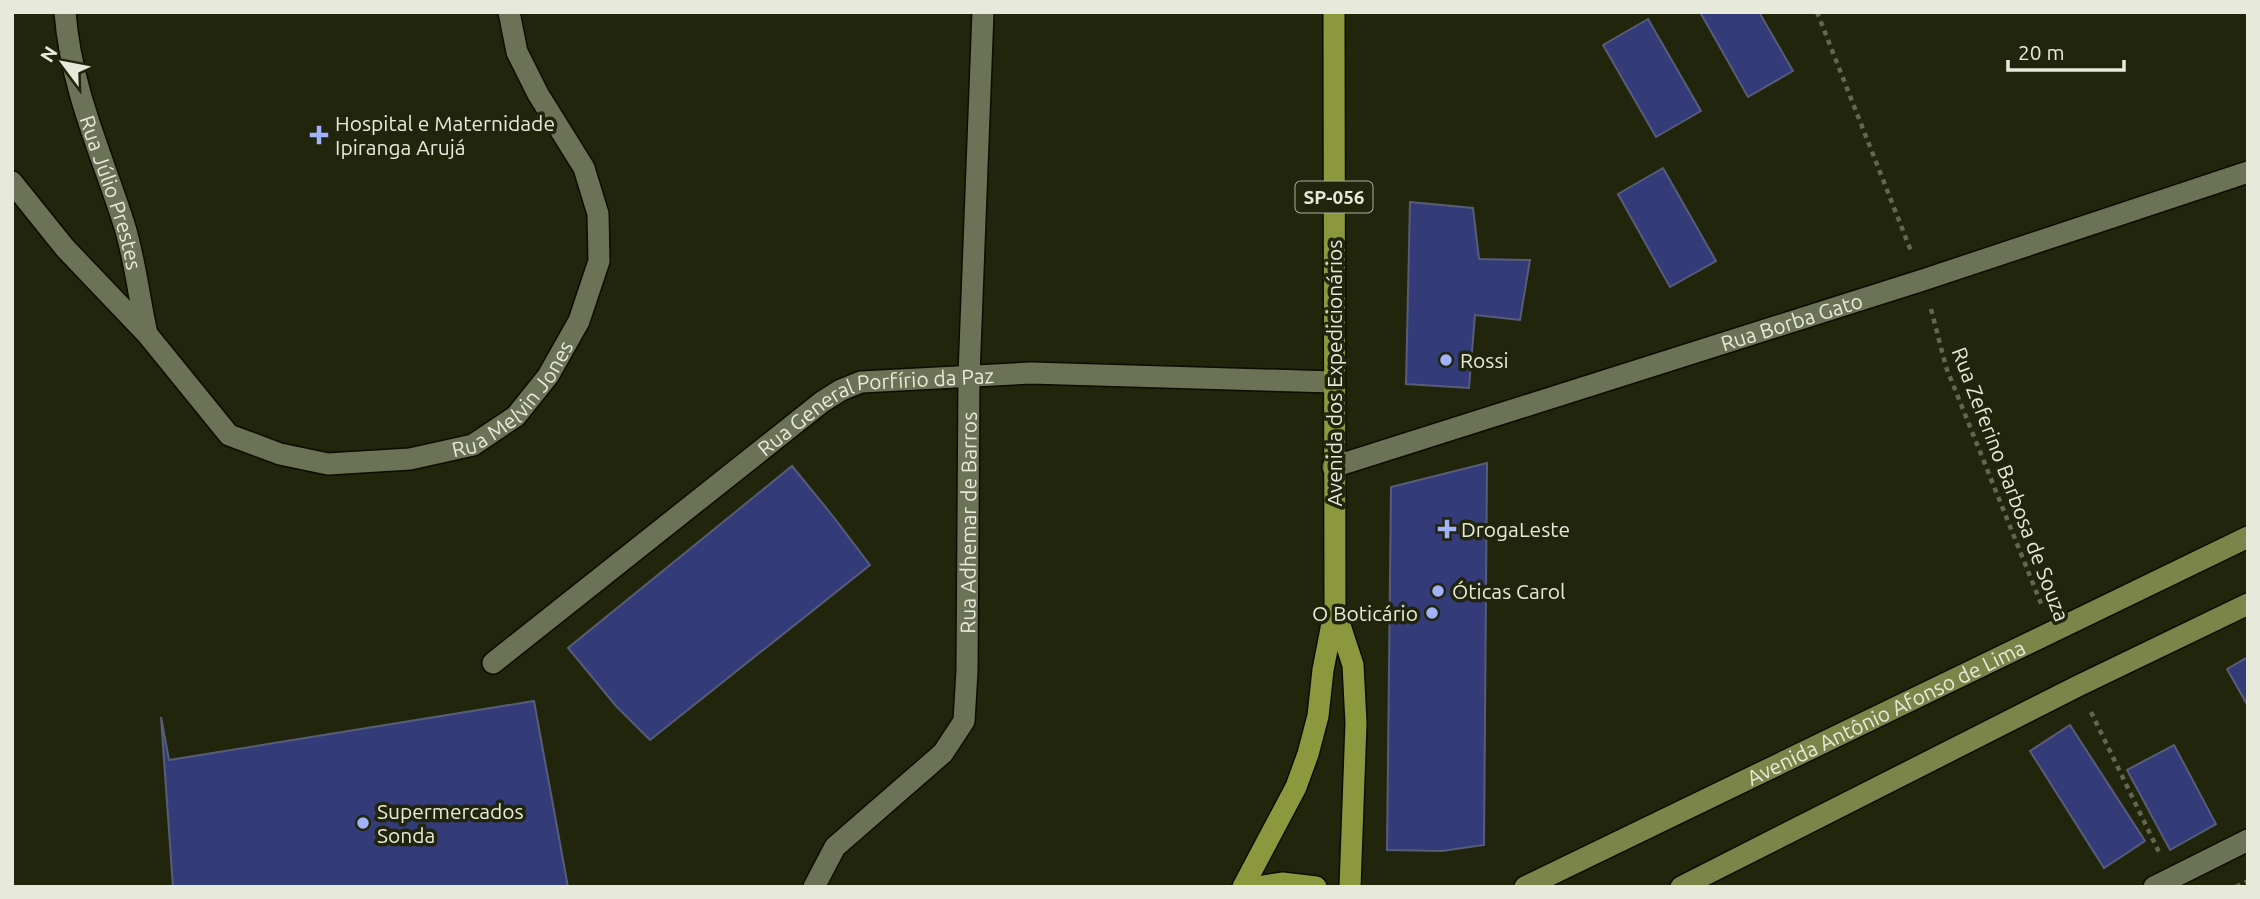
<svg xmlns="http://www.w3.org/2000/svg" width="2260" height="899" font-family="Ubuntu,sans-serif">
<rect width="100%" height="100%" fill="#21250b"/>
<!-- building -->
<path fill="#333b78" stroke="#575d78" stroke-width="2" d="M1700,12H1759L1793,71L1748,97Z
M1648,19L1701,111L1656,137L1603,45Z
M1663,168L1716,261L1670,287L1618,194Z
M1410,202L1473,208L1479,259L1530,260L1520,320L1475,315L1469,388L1406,384Z
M1487,463L1484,845L1442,851L1387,850L1391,487Z
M792,466L832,515L870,565L650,740L616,706L568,648Z
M2248,657V706L2227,669Z
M534,701L568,887H173L161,717L169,760Z
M2070,725L2145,841L2104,868L2030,751Z
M2174,745L2216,824L2170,850L2127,770Z"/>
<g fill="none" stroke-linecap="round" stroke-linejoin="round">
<defs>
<g id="street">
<path id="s1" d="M65,12C71,89 101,152 124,224C135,259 139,298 147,334"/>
<path id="s2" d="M12,182L65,248L147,334L229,435L280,454L328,464L410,459L473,445L516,416L548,376L579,321L599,261L598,214L584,168L538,94L517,52L509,12"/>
<path id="s3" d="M1333,467L1923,280L2248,172"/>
<path id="s4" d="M493,663L822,402L841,390L861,382L1031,373L1333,382"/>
<path id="s5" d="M814,887L835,847L943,753L964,721L967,671L969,375L983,12"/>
<path d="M2154,887L2248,840"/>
</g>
<g id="secondary">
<path id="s6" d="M1525,887L2248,537"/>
<path d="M1681,887L2078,686L2248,604"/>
</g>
<path id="primary" d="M1335,610L1353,665L1356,723L1350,887
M1243,887L1296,787L1308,754L1318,716L1323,670L1335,608L1334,12
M1257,887L1282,883L1316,887"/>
</defs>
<!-- street casing -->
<use href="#street" stroke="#0b0d00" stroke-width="24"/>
<!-- secondary casing -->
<use href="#secondary" stroke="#0b0d00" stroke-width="24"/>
<!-- primary casing -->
<use href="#primary" stroke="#0b0d00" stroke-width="24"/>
<!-- path -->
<path stroke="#636750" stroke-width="4.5" stroke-dasharray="5 5" stroke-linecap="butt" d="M1817,12L1911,251
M1931,309L1946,367L2042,606
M2091,712L2159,852
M2236,887L2248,881"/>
<!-- street -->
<use href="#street" stroke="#6c7255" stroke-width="21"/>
<!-- secondary -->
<use href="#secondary" stroke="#7c8549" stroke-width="21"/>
<!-- primary -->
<use href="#primary" stroke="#8c983d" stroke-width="21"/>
</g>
<!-- markers -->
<g fill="#a2b2fd" stroke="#21250b" stroke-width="2.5">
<path d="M315.5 124.5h7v7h7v7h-7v7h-7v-7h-7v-7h7z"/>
<circle cx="1446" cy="360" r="7"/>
<path d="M1443.5 518.5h7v7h7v7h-7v7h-7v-7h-7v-7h7z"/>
<circle cx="1438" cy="591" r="7"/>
<circle cx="1432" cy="613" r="7"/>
<circle cx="363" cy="823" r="7"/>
</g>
<g text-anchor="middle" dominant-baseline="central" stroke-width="7" stroke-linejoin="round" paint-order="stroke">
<!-- shield labels -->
<rect fill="#21250b" stroke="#acaf9c" stroke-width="2" x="1295.5" y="181.5" width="77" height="31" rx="5"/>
<g font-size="19" font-weight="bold" fill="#e7eada">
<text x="1334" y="197">SP-056</text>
</g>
<!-- poi labels -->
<g font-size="21" fill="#e7eada" stroke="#21250b" text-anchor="start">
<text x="335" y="123">Hospital e Maternidade<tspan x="335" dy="24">Ipiranga Arujá</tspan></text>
<text x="1460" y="360">Rossi</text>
<text x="1461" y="529">DrogaLeste</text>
<text x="1452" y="591">Óticas Carol</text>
<text x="1418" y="613" text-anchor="end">O Boticário</text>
<text x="377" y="811">Supermercados<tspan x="377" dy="24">Sonda</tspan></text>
</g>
<!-- street labels -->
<g font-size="21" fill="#e7eada" stroke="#21250b">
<text stroke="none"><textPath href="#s1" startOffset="187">Rua Júlio Prestes</textPath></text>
<text stroke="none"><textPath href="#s3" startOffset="481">Rua Borba Gato</textPath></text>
<text transform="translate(1334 373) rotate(-90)">Avenida dos Expedicionários</text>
<text stroke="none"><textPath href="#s2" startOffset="644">Rua Melvin Jones</textPath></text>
<text stroke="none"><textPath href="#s4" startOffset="469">Rua General Porfírio da Paz</textPath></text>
<text transform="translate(2011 484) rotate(69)">Rua Zeferino Barbosa de Souza</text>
<text stroke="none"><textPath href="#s5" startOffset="425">Rua Adhemar de Barros</textPath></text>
<text stroke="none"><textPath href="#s6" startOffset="401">Avenida Antônio Afonso de Lima</textPath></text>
</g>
</g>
<!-- border -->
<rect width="2260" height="899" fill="none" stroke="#e7eada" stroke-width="28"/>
<!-- north arrow -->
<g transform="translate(63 63) rotate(302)" stroke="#21250b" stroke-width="5" paint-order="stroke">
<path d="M0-5L12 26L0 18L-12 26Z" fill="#e7eada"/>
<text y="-10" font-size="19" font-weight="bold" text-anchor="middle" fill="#e7eada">N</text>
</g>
<!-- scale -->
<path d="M2008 60v10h116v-10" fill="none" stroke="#e7eada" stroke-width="3.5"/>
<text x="2018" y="60" font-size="21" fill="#e7eada" stroke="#21250b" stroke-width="5" paint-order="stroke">20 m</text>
</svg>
